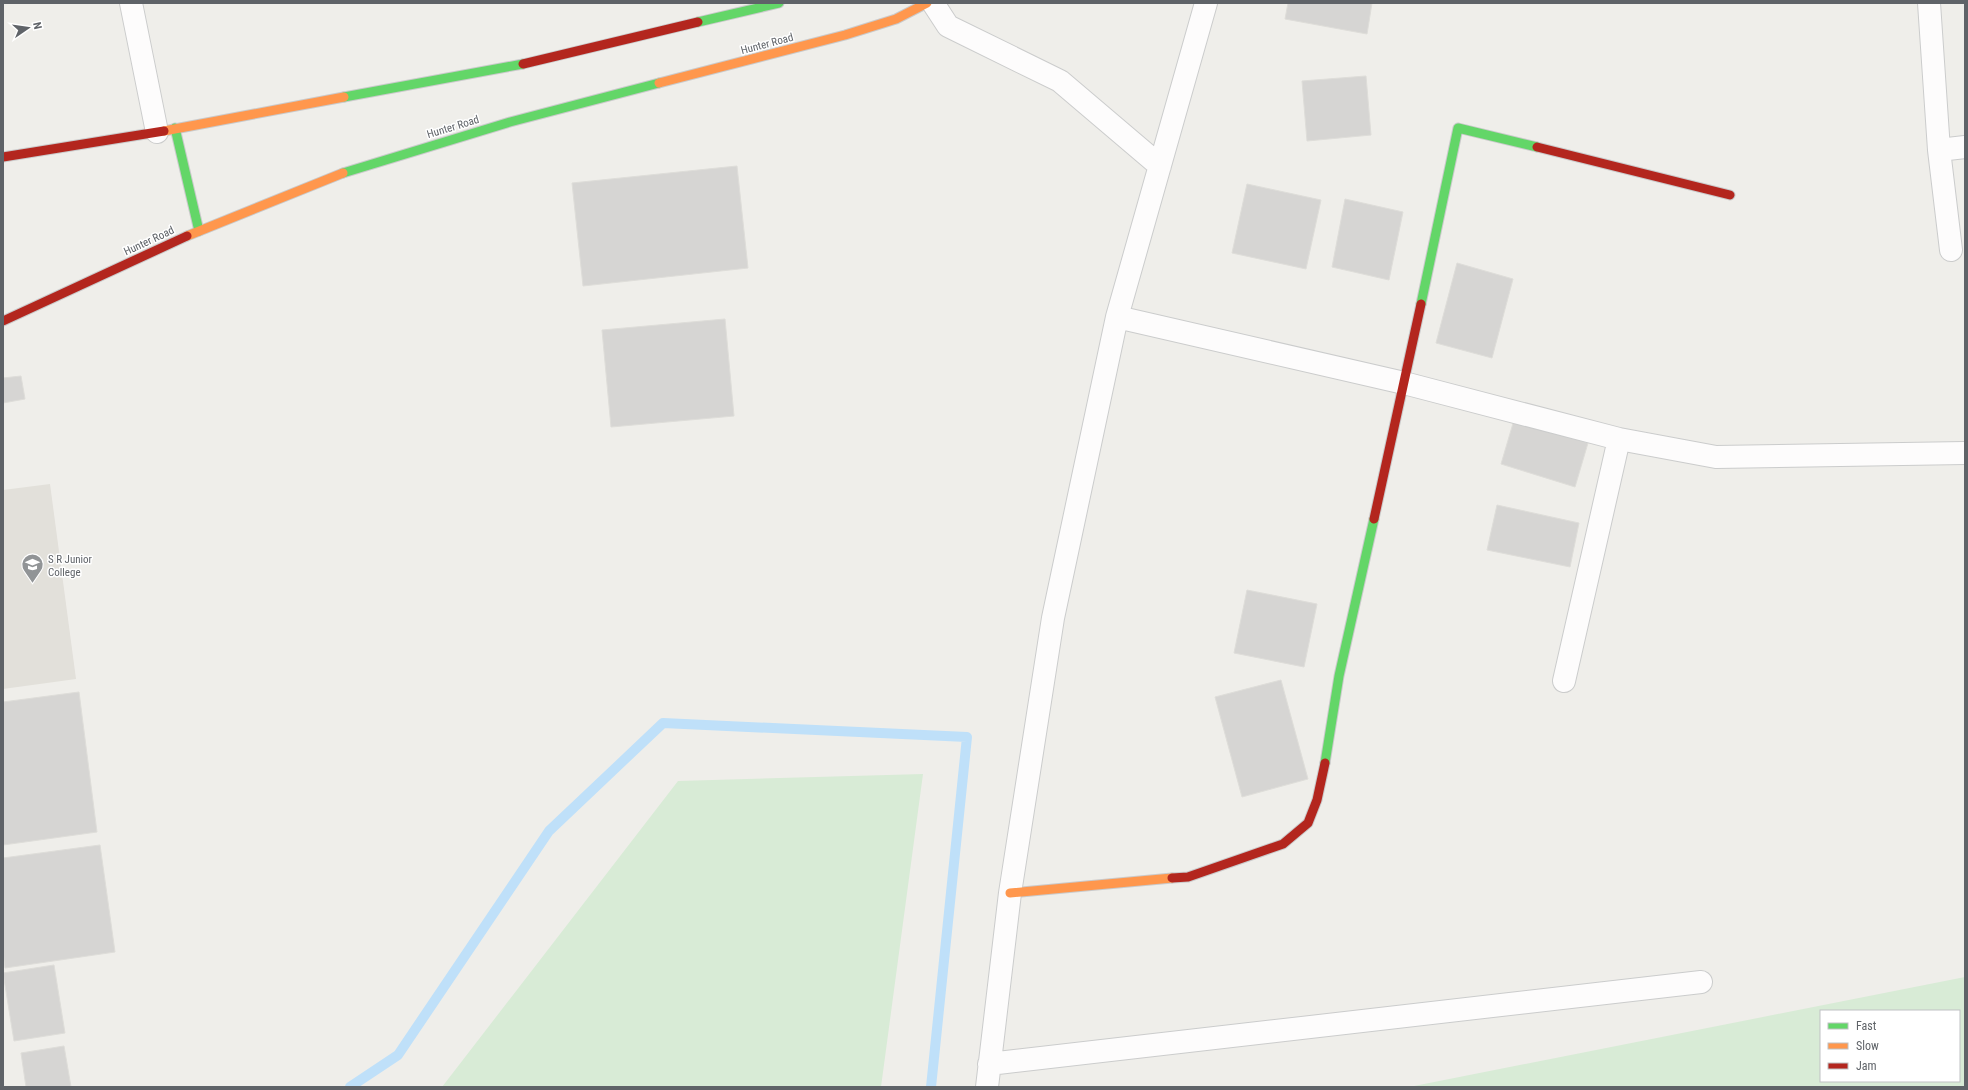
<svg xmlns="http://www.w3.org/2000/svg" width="1968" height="1090" font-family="'Roboto Condensed',sans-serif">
<rect width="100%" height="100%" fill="#efeeea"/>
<!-- education -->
<path fill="#e2e0da" d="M50,484L76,679L3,689V490Z"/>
<!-- green -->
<path fill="#d8ebd6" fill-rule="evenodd" d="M923,774L881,1087H442L678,781Z
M1965,977V1087H1409ZM1821,1011H1959V1081H1821Z"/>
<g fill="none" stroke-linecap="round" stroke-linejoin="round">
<!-- stream -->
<path stroke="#bfe0f9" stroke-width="10" d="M350,1087L398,1055L549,831L663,723L967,737L931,1087"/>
</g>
<!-- building -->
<path fill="#d6d5d3" stroke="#deddd9" d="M1288,3H1372L1367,34L1285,19Z
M1366,76L1371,135L1307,141L1302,81Z
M737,166L748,268L583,286L572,183Z
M1247,184L1321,200L1306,269L1232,253Z
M1345,199L1403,212L1389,280L1332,267Z
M1457,263L1513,279L1492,358L1436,343Z
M725,319L734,416L611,427L602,330Z
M21,376L25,399L3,403V378Z
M1514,420L1588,443L1575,487L1501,464Z
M1497,505L1579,523L1570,567L1487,550Z
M1247,590L1317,604L1304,667L1234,653Z
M1281,680L1308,779L1242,797L1215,697Z
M79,692L97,832L3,845V702Z
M100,845L115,952L5,968L3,952V858Z
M54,965L65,1033L14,1041L3,973Z
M64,1046L71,1087H26L21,1053Z"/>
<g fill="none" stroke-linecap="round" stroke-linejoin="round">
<defs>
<path id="street" d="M131,3L157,132
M933,3L948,26L1060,81L1160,166
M1929,3L1939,150L1951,250
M1939,150L1965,147
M1117,317L1404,383L1619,439L1716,457L1965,453
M1564,681L1619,439
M989,1064L1701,982
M987,1087L1010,893L1053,618L1117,317L1206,3"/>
<path id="fast" d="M698,22L779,3
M344,97L523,64
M175,128L199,231
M343,173L510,122L659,83
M1421,304L1458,128L1537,147
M1325,763L1339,676L1374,519"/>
<path id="slow" d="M659,83L845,35L896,19L927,3
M164,131L344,97
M187,236L343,173
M1010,893L1172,878"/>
<path id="jam" d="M523,64L698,22
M1537,147L1730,195
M3,157L164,131
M3,321L187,236
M1374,519L1421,304
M1172,878L1188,877L1283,844L1308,823L1317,800L1325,763"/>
</defs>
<!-- street casing -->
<use href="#street" stroke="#cbcccc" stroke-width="24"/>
<!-- fast casing -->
<use href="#fast" stroke="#cacacb" stroke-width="11"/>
<!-- slow casing -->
<use href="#slow" stroke="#cacacb" stroke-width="11"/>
<!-- jam casing -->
<use href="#jam" stroke="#cacacb" stroke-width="11"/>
<!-- street -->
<use href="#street" stroke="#fdfcfc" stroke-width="22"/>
<!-- fast -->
<use href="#fast" stroke="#63d668" stroke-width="9"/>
<!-- slow -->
<use href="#slow" stroke="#ff974d" stroke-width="9"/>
<!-- jam -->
<use href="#jam" stroke="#b3261e" stroke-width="9"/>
</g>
<!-- icons -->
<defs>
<symbol id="university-pin" viewBox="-11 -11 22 30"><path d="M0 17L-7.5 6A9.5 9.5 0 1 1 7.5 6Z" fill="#919496" stroke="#fff"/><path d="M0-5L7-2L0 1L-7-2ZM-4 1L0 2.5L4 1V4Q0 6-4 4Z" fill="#fff"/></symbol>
</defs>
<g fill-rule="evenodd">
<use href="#university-pin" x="20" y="552" width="25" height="34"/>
</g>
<g text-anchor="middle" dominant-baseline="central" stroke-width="3" stroke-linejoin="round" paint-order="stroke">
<!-- street labels -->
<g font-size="11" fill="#5f6368" stroke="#fff">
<text transform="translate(767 44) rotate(-15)">Hunter Road</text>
<text transform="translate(453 127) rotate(-17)">Hunter Road</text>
<text transform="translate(149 241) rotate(-25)">Hunter Road</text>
</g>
<!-- poi labels -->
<g font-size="11" fill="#5f6368" stroke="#fff" text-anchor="start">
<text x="48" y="559">S R Junior<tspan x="48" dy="13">College</tspan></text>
</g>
</g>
<!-- border -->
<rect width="1968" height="1090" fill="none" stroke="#5f6368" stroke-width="8"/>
<!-- legend -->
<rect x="1820" y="1010" width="140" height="72" fill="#ffffff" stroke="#bfc1c3"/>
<rect x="1828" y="1023" width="20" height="6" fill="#63d668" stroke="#bfc1c3"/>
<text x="1856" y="1030" font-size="12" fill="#5f6368">Fast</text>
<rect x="1828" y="1043" width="20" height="6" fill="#ff974d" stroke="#bfc1c3"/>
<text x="1856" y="1050" font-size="12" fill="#5f6368">Slow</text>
<rect x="1828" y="1063" width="20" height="6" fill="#b3261e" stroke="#bfc1c3"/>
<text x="1856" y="1070" font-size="12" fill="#5f6368">Jam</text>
<!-- north arrow -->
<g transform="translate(28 28) rotate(77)" stroke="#ffffff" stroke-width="3" paint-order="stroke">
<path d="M0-3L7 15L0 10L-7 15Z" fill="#5f6368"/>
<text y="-6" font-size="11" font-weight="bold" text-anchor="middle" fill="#5f6368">N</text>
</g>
</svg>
